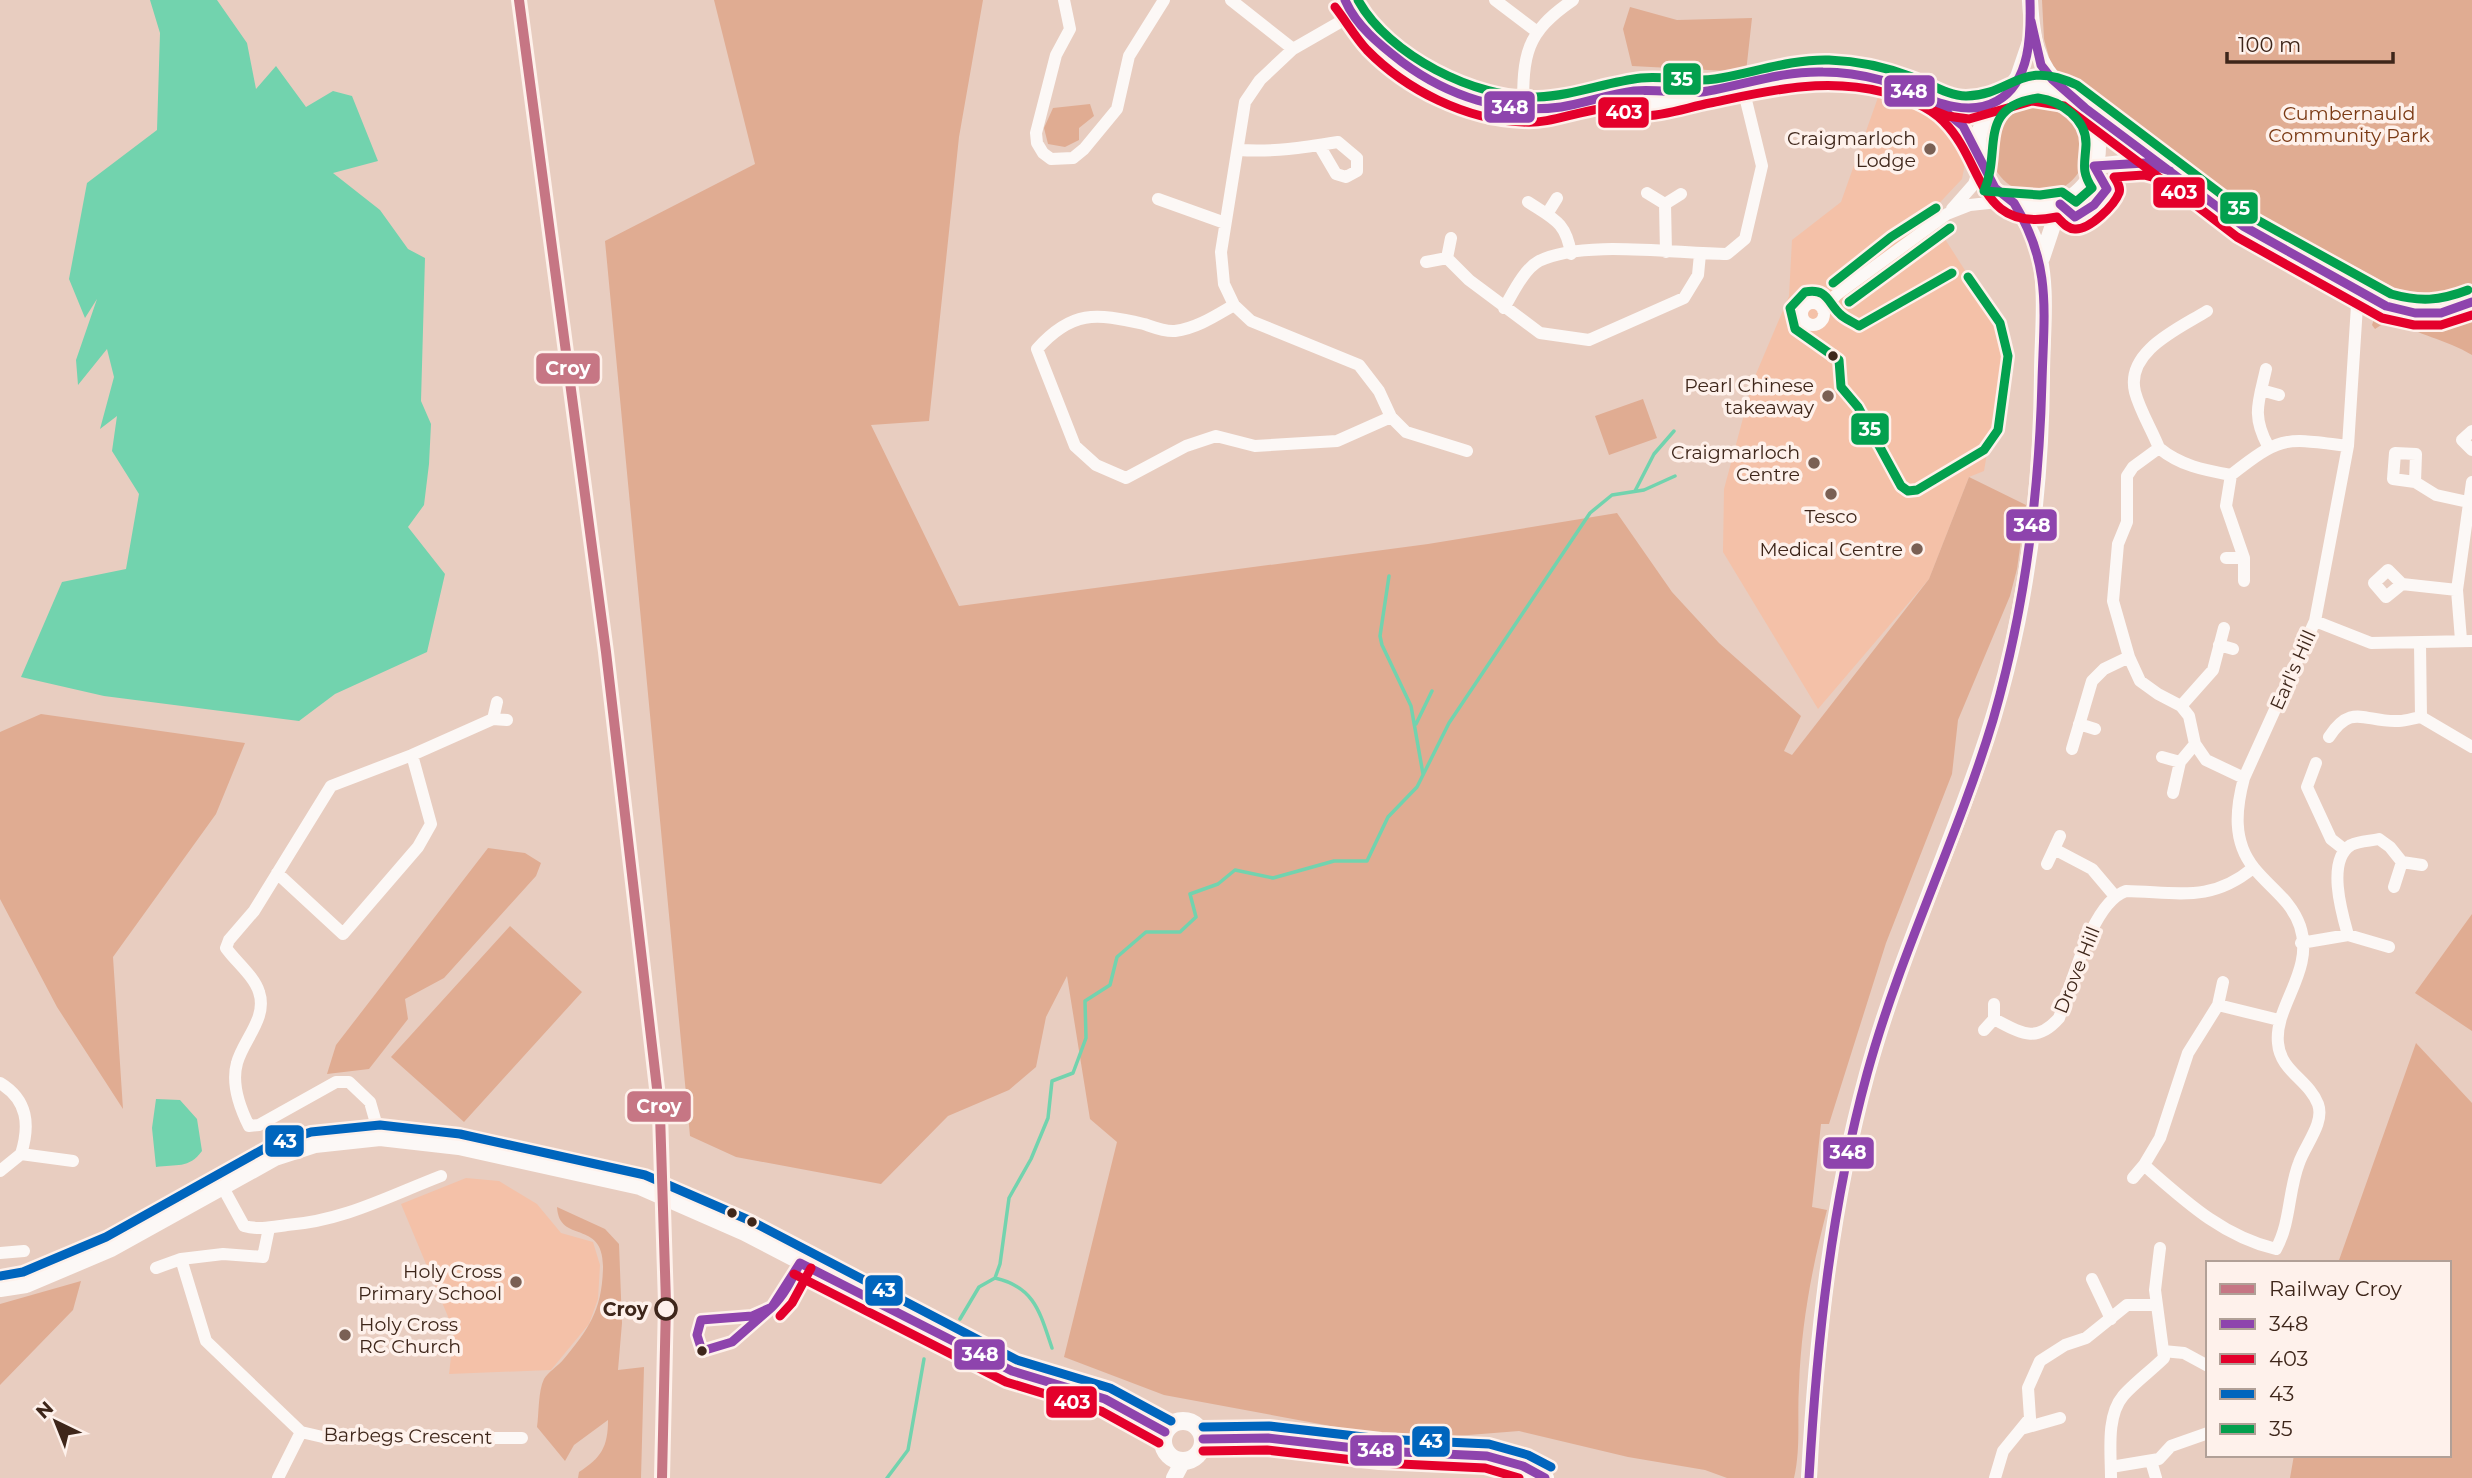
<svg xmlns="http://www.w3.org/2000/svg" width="2472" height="1478" font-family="Montserrat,sans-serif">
<rect width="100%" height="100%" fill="#e8cdc0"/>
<!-- built -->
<path fill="#f4c1a8" d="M1882,86L1918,100L1951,125L1967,153L1962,179L1929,214L2007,336L1984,471L1969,477L1929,579L1818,709L1723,552L1724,489L1753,381L1789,296L1792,240L1841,202Z
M466,1178L499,1181L537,1204L561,1233L593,1242L600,1265L598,1299L589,1324L551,1370L449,1374L454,1331L401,1204Z"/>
<!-- green -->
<path fill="#e0ac92" d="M714,0H983L959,137L929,421L871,425L959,606L1428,544L1617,513L1672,592L1719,643L1801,716L1784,751L1792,755L1929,579L1969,477L2026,505L2017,569L2010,596L1958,720L1952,774L1886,943L1829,1124H1821L1812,1207L1827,1210C1812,1267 1801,1326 1799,1386C1797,1417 1801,1448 1794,1478H1727L1705,1470L1628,1457L1519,1431L1406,1440L1164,1395L1064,1357L1117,1142L1090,1119L1067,976L1046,1017L1036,1067L1009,1090L948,1116L881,1184L736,1157L690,1136L605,241L755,164Z
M2042,0H2472V285L2431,297L2406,294L2233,201L2052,68L2044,39Z
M1630,7L1677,20L1752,18L1746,72L1632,66L1623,29Z
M1989 145a49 49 0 1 1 98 0a49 49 0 1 1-98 0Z
M1090,104L1094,116L1079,128V140L1065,147L1048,144L1044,128L1053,108Z
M2387,314C2416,322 2442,326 2472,321V355C2446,339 2417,336 2392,318L2375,329L2372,325L2375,316Z
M1643,399L1657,438L1609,455L1595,416Z
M41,714L245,743L216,814L113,957L123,1109L57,1007L0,899V732Z
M488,848L525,853L541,863L536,876L444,978L405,999L408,1019L369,1069L327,1074L336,1045Z
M2472,914V1031L2415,993Z
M510,926L582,992L464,1122L391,1057Z
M2416,1043L2472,1103V1478H2290L2294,1455H2449V1263H2338Z
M557,1207L605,1229L619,1244L622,1323L618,1370L644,1367L641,1478H578L579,1472C601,1458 608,1447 608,1420L574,1445L565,1461L537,1427C539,1414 538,1391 544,1379C548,1372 558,1366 563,1360C589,1329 602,1310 603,1268C604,1218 559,1245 557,1207Z
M81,1281L73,1310L0,1385V1304Z"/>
<!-- water -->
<path fill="#72d3ae" d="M150,0H217L247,43L256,89L276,66L306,107L333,91L352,96L378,161L333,173L380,210L408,249L425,258L421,401L431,424L429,464L424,505L408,527L445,574L427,652L335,694L299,721L104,696L21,677L62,582L126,569L139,494L112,451L117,416L100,429L114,377L107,349L78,385L76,360L97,299L85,318L69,279L87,183L157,130L160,33Z
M156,1099L180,1100L197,1119L202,1151C189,1169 176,1164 156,1167L152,1128Z"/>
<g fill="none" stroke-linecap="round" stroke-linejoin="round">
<!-- stream -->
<path stroke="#72d3ae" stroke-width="3.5" d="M1635,491L1654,454L1674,431
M1389,576L1380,636L1382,645L1411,706L1423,774
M1416,724L1432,691
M995,1278C1035,1287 1040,1313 1052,1348
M960,1319L979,1287L995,1278L1000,1264L1009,1198L1031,1159L1048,1118L1052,1081L1073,1073L1086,1038L1085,1001L1110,985L1117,957L1146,932H1180L1196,917L1190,894L1218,884L1235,870L1273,878L1334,861H1367L1388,817L1417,787L1449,723L1590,513L1612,495L1644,490L1675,476
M887,1478L908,1450L924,1359"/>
<!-- minor -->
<path stroke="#fcf8f6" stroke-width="12" d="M1064,0L1070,29L1056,55L1036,133L1037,143L1043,153L1051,159L1073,158L1084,149L1117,109L1129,56L1164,0
M1231,0L1293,49
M1495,0L1536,31
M1354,14L1293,49L1260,80L1245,102L1221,252L1224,284L1234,305L1251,321L1359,365L1379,391L1391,417L1406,432L1467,451
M1523,110C1523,54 1525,33 1573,0
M1238,150C1276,152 1301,148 1338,142L1357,158V171L1346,177L1336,174L1319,145
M1647,193L1665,204L1666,252
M1158,199L1225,223
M1528,202C1554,219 1566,222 1571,254
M1665,204L1681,194
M1952,209L1974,184L1981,163
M1547,214L1557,198
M1451,238L1447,258L1469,280L1540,333L1589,340L1684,298L1698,275L1700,254
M1426,262L1447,258
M1802 314a11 11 0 1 1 22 0a11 11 0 1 1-22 0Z
M1234,305C1215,316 1197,328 1175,331C1165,332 1153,327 1144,324C1095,313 1072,310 1037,349L1075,446L1096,465L1126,478L1186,446L1216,436L1255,446L1337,441L1391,417
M1504,308C1513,293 1524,269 1539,261C1583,239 1678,254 1727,254L1745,239L1762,166L1742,84
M1823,310L1836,295L1947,214L1970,205L2007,201
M2266,369C2259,401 2251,415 2268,446
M2261,390L2279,395
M2472,431L2462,440L2472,450
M2159,448C2152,430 2140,411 2135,392C2125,351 2180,328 2207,311
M2231,475L2226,506L2244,558V581
M2415,482L2416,454L2395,453L2393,479L2415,482L2436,495L2468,502
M2226,558H2244
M2402,584L2386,597L2374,583L2388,570L2402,584L2457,590
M2315,621L2371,643L2472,641
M2461,640L2457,590L2472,482
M2420,644L2421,717L2472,747
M2219,645L2233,649
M2181,706L2213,670L2224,628
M493,719L507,720
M2079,724L2095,729
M2329,737C2352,702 2365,723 2399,721C2406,721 2414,718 2421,717
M2072,749L2092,681L2104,669L2129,657
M412,755L493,719L497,702
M2162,757L2180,762
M2316,763L2307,787L2331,839L2345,850
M2244,778L2206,760L2195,744L2189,716L2181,706L2158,694L2140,681L2129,657L2113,601L2118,544L2127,522V476L2133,467L2159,448C2181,466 2204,470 2231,475C2282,435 2284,438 2348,446
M2173,793L2180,762L2195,744
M2060,836L2054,849L2092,869L2114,895
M2402,862L2422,865
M2047,864L2054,849
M277,873L343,934L418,847L431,824L412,755L331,786L254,911L229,940L226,948C236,962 254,976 259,992C268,1018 243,1040 237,1063C231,1084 240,1108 249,1126L259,1125L336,1082H349L370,1102L380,1137
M2348,935C2342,914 2326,860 2351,845C2359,841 2370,841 2379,839L2390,847L2402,862L2394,887
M2301,943L2348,935L2389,947
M1994,1004V1019C2021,1033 2036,1044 2059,1018C2072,984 2092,902 2126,891C2177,892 2211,903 2253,868
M2218,1005L2223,982
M2279,1020L2218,1005L2188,1053L2160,1138L2144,1165C2185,1201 2222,1236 2276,1249C2291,1222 2288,1191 2299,1163C2305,1145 2325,1123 2318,1104C2309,1080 2280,1071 2278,1043C2274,1006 2315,971 2300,926C2291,900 2270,888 2254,868C2232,841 2236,808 2244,778L2315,621L2348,446L2358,290
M1984,1030L1994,1019
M0,1083C28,1100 30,1125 21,1154
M21,1154L73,1161
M0,1171L21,1154
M2133,1178L2144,1165
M221,1184L244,1226C259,1230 272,1227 287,1225C343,1221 389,1196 441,1176
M0,1253L24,1251
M181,1259L206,1341L301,1432L327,1438H522
M156,1268L181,1259L223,1254L263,1257L269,1228
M2092,1279L2111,1319
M2163,1351L2184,1353L2208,1366
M2021,1429L2060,1418
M2151,1461L2156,1478
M2111,1467L2159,1459L2171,1446L2208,1433
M278,1478L301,1432
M1995,1478L2003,1451L2030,1418L2028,1388L2040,1361L2065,1345L2086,1338L2127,1305H2157
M2111,1478C2111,1453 2106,1416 2123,1396C2132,1385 2153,1369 2164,1358L2155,1290L2160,1248"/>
<!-- tertiary -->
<path stroke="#fcf8f6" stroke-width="16" d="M1345,0C1352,22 1377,42 1394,56C1440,93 1497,114 1557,107C1571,106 1585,100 1599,97C1625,91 1651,90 1678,91
M2030,0C2032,36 2035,64 2063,89
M1978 147a60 60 0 1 1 120 0a60 60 0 1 1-120 0Z
M1602,96C1615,99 1631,105 1644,104C1659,103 1676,98 1691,95C1765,80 1820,61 1895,84C1935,97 1959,115 1979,152
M2005,96L2018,77L2032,36
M1944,103L1970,108L1996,103
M2085,108L2243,226L2386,306L2415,313H2441L2472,302
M2094,166L2123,163L2163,168
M2042,258L2060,204
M1174,1478L1183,1461
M1809,1478C1816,1342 1831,1206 1867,1074C1896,969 1940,872 1976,770C2022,643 2041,509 2042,375C2042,333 2049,284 2036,244C2031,229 2022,216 2014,203"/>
<!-- secondary -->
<path stroke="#fcf8f6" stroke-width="18" d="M0,1288L26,1284L111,1248L275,1157L315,1144L380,1137L459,1146L640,1186L745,1232L1012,1371L1074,1392L1105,1399L1165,1432
M1163 1441a20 20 0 1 1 40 0a20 20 0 1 1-40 0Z
M1203,1439L1268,1438L1380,1451L1487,1456L1523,1466L1545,1478"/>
<defs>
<path id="bus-1" d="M1345,0C1356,26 1380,45 1402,62C1448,96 1504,115 1561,107C1586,103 1609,94 1634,91C1659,88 1684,96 1708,91C1747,84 1783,71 1823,72C1843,72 1862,75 1881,80C1916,91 1960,122 1997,101C2031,82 2031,33 2030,0
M2031,21L2041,65L2052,79L2085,108L2243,226L2386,306L2415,313H2441L2472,302
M1926,96L1963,126L1995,188L2014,203
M2094,166L2145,163L2170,171
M2060,204L2075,217L2094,205L2107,189L2094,166
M800,1263L1012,1371L1105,1399L1165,1432
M800,1263C792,1279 785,1294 772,1307Z
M772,1307L732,1342L702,1351L697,1335L701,1320L752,1316Z
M1203,1439L1268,1438L1380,1451L1487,1456L1523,1466L1545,1478
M1809,1478C1817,1342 1831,1206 1867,1074C1900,953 1957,840 1993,720C2025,609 2039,496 2042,381C2044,312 2052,264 2014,203"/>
<path id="bus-2" d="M1335,7C1346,21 1355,37 1367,50C1406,90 1466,120 1523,122C1550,124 1574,112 1601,109C1614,108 1629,116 1642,116C1664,116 1689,107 1710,103C1768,91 1823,77 1883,92C1904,98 1928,105 1944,122C1985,163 1977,234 2057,217C2062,222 2068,230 2076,229C2090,229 2114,206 2119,193C2121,187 2117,182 2114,177L2144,175L2163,180L2237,237L2382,318L2414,325H2441L2472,315
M1924,107L1947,116L1969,119L2032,101L2064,106L2161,179
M794,1274L1006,1382L1101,1411L1159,1443
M780,1316L792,1303L811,1268
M1203,1451L1267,1450L1379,1463L1485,1468L1519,1478"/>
<path id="bus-3" d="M0,1276L23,1272L106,1237L269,1146L311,1132L380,1125L460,1134L645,1175L751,1221L1017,1360L1110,1388L1171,1421
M1203,1427L1269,1426L1381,1439L1489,1444L1528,1455L1551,1467"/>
<path id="bus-4" d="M1358,0C1388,55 1476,99 1537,97C1573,96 1606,82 1641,78C1666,75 1690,83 1715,79C1753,73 1790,59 1829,60C1857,61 1886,67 1912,77C1929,83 1948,96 1966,96C2013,95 2020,58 2077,85L2250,216L2391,294C2420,302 2439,301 2468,290
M2038,98C2061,101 2087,119 2086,145C2085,164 2081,171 2092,188L2076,202L2062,192L2040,195L1984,191C2002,151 1976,107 2038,98Z
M1952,273L1859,326C1853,322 1845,319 1840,314C1827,302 1828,288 1805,292L1790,308L1795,329L1839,360L1841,387L1858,407L1901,486L1908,491L1917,490L1984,450L1998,430L2008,356L2000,323L1968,277
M1833,283L1891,237L1936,208
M1849,302L1950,228"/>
</defs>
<!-- bus-1 casing -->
<use href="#bus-1" stroke="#fef1eb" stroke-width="14"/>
<!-- bus-2 casing -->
<use href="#bus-2" stroke="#fef1eb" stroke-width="14"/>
<!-- bus-3 casing -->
<use href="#bus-3" stroke="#fef1eb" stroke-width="14"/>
<!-- bus-4 casing -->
<use href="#bus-4" stroke="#fef1eb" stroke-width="14"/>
<!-- bus-1 -->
<use href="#bus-1" stroke="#8e44ad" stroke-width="9"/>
<!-- bus-2 -->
<use href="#bus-2" stroke="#e4002b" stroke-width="9"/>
<!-- bus-3 -->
<use href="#bus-3" stroke="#0065bd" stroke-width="9"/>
<!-- bus-4 -->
<use href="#bus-4" stroke="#03a04e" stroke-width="9"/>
<defs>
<path id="rail-1" d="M519,0L606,652L660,1114L666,1303L662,1478"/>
</defs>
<!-- rail-1 casing -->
<use href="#rail-1" stroke="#fef1eb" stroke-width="16"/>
<!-- rail-1 -->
<use href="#rail-1" stroke="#c67684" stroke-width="10"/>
</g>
<!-- markers -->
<g fill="#7a6054" stroke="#fef1eb" stroke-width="2.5">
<circle cx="1930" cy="149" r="7"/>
<circle cx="1828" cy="396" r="7"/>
<circle cx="1814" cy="463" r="7"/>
<circle cx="1831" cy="494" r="7"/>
<circle cx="1917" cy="549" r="7"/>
<circle cx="516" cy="1282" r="7"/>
<circle cx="345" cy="1335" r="7"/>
</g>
<g fill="#3e261a" stroke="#fef1eb" stroke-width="2.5">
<circle cx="1833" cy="356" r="6"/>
<circle cx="732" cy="1213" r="6"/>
<circle cx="752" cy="1222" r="6"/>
<circle cx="702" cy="1351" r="6"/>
</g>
<circle fill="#fef1eb" stroke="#3e261a" stroke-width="3.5" cx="666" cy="1309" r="10"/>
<g text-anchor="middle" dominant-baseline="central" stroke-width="7" stroke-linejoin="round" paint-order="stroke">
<!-- park labels -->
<g font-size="19" fill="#7a3913" stroke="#fef1eb">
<text x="2349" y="113">Cumbernauld<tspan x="2349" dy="22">Community Park</tspan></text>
</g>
<!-- poi labels -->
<g font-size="19" fill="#3e261a" stroke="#fef1eb" text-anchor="end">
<text x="1916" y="138">Craigmarloch<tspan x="1916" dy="22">Lodge</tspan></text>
<text x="1814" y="385">Pearl Chinese<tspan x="1814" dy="22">takeaway</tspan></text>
<text x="1800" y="452">Craigmarloch<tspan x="1800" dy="22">Centre</tspan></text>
<text x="1831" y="516" text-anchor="middle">Tesco</text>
<text x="1903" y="549">Medical Centre</text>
<text x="502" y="1271">Holy Cross<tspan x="502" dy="22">Primary School</tspan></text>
<text x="359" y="1324" text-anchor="start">Holy Cross<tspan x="359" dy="22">RC Church</tspan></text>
</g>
<!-- street labels -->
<g font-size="19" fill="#3e261a" stroke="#fef1eb">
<text transform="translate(2293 670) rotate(-66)">Earl's Hill</text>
<text transform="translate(2077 970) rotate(-68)">Drove Hill</text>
<text transform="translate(408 1436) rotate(1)">Barbegs Crescent</text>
</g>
<!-- stop labels -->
<g font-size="19" font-weight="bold" fill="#3e261a" stroke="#fef1eb" text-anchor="end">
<text x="648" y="1309">Croy</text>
</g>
</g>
<g stroke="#fef1eb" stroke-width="2.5">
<rect x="1662" y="62" width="40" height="34" rx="7" fill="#03a04e"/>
<rect x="1883" y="74" width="53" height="34" rx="7" fill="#8e44ad"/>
<rect x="1483" y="90" width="53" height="34" rx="7" fill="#8e44ad"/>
<rect x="1597" y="96" width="53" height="33" rx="7" fill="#e4002b"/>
<rect x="2152" y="176" width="54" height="33" rx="7" fill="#e4002b"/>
<rect x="2219" y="191" width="40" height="34" rx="7" fill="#03a04e"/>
<rect x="535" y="352" width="66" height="33" rx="7" fill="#c67684"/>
<rect x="1850" y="412" width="40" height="34" rx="7" fill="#03a04e"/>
<rect x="2005" y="508" width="53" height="34" rx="7" fill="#8e44ad"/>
<rect x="626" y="1090" width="66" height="33" rx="7" fill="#c67684"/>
<rect x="264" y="1124" width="41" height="34" rx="7" fill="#0065bd"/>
<rect x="1822" y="1136" width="53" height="34" rx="7" fill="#8e44ad"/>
<rect x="864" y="1274" width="40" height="33" rx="7" fill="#0065bd"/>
<rect x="953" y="1338" width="53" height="33" rx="7" fill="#8e44ad"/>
<rect x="1045" y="1385" width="53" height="34" rx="7" fill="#e4002b"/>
<rect x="1411" y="1425" width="40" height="33" rx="7" fill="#0065bd"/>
<rect x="1349" y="1434" width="54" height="33" rx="7" fill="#8e44ad"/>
</g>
<g font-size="19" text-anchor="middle" font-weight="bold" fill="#fff">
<text x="1682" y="86">35</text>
<text x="1909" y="98">348</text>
<text x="1510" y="114">348</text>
<text x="1624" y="119">403</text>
<text x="2179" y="199">403</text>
<text x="2239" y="215">35</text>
<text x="568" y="375">Croy</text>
<text x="1870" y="436">35</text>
<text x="2032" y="532">348</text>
<text x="659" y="1113">Croy</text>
<text x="285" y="1148">43</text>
<text x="1848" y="1159">348</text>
<text x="884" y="1297">43</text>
<text x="980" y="1361">348</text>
<text x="1072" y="1409">403</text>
<text x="1431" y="1448">43</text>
<text x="1376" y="1457">348</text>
</g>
<!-- legend -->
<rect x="2206" y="1261" width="245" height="196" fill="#fef1eb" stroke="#b1a097" stroke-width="2"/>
<rect x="2220" y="1284" width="35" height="10" fill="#c67684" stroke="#b1a097" stroke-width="2"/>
<text x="2269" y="1296" font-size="21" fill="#3e261a">Railway Croy</text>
<rect x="2220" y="1319" width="35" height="10" fill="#8e44ad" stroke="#b1a097" stroke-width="2"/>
<text x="2269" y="1331" font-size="21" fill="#3e261a">348</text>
<rect x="2220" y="1354" width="35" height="10" fill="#e4002b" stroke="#b1a097" stroke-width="2"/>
<text x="2269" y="1366" font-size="21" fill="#3e261a">403</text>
<rect x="2220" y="1389" width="35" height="10" fill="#0065bd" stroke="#b1a097" stroke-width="2"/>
<text x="2269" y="1401" font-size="21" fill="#3e261a">43</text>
<rect x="2220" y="1424" width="35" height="10" fill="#03a04e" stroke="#b1a097" stroke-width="2"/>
<text x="2269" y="1436" font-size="21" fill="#3e261a">35</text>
<!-- north arrow -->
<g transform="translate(56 1422) rotate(317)" stroke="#fef1eb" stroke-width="5" paint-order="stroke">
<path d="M0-5L12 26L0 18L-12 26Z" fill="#3e261a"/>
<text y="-10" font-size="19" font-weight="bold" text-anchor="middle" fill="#3e261a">N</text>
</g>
<!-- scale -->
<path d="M2227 52v10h166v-10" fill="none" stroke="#3e261a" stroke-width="3.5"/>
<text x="2238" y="52" font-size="21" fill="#3e261a" stroke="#fef1eb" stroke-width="5" paint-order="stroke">100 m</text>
</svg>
